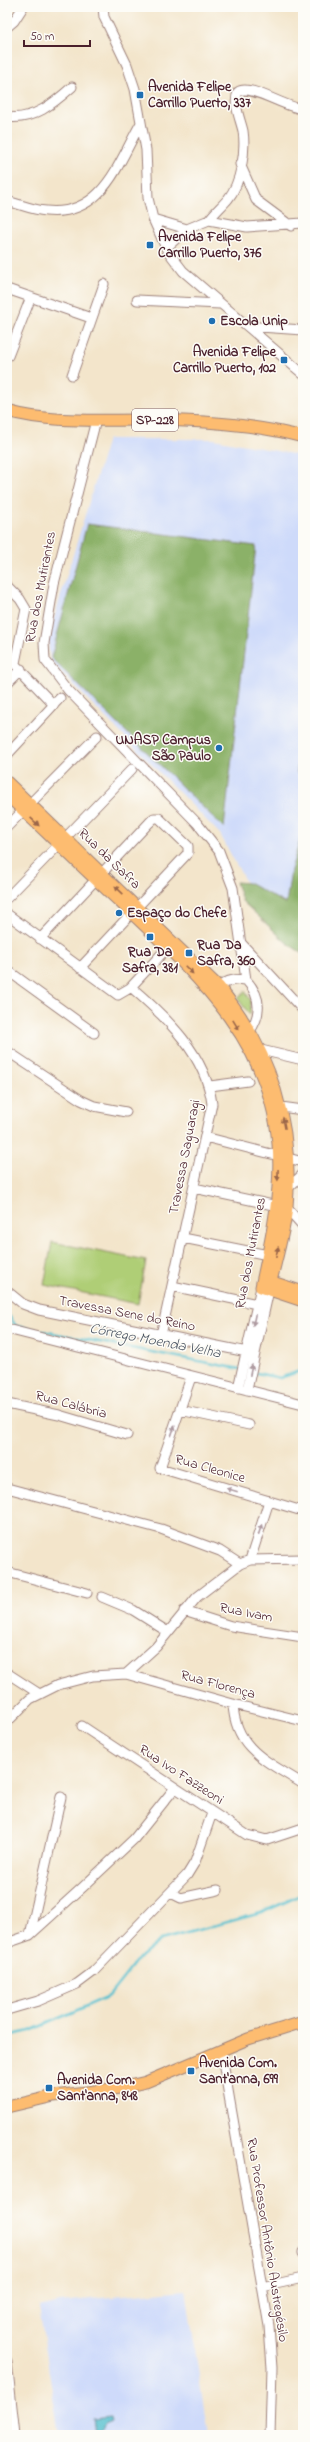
<svg xmlns="http://www.w3.org/2000/svg" width="310" height="2442" font-family="'Indie Flower',sans-serif">
<rect width="100%" height="100%" fill="#fdfcf7"/>
<filter id="ink" filterUnits="userSpaceOnUse"><feTurbulence type="fractalNoise" baseFrequency=".025" numOctaves="2"/><feDisplacementMap in="SourceGraphic" scale="8" xChannelSelector="R" yChannelSelector="G"/><feConvolveMatrix kernelMatrix="1 2 1 2 8 2 1 2 1" color-interpolation-filters="sRGB"/></filter>
<filter id="wash" filterUnits="userSpaceOnUse"><feTurbulence type="fractalNoise" baseFrequency=".012" numOctaves="4" result="noise"/><feDisplacementMap in="SourceGraphic" scale="16" xChannelSelector="R" yChannelSelector="G"/><feGaussianBlur stdDeviation="0.9" result="paint"/><feColorMatrix in="noise" values="0 0 0 0 0 0 0 0 0 0 0 0 0 0 0 0 0 1.4 0 .05"/><feComposite in="paint" operator="in"/></filter>
<g filter="url(#wash)">
<rect width="100%" height="100%" fill="#f3e5cb"/>
<!-- built -->
<path fill="#cedafa" d="M108,439H214L303,456V951L257,903L220,834L50,661L48,638Z
M186,2290L208,2435H59L39,2307L61,2302Z"/>
<!-- green -->
<path fill="#afce76" stroke="#7c7650" d="M245,991L251,1001L250,1015L238,999Z
M52,1242L146,1261L138,1304L44,1285Z"/>
<!-- forest -->
<path fill="#8bb167" stroke="#6a6849" d="M87,524L256,546L224,828L51,658Z
M303,704V775L297,773Z
M303,830V954L287,943L242,901L236,882L249,883L286,904L291,870Z"/>
<!-- water -->
<path fill="#54c0cf" stroke="#4f707d" d="M111,2417L112,2421L105,2424L100,2431L95,2432L93,2419Z"/>
<g fill="none" stroke-linecap="round" stroke-linejoin="round">
<!-- stream -->
<path stroke="#54c0cf" stroke-width="2.5" d="M7,1313L16,1326L240,1369
M252,1372L280,1378L303,1370
M7,2036L30,2031L109,1996L140,1957L161,1940L261,1913L303,1894"/>
</g>
</g>
<g filter="url(#ink)">
<g fill="none" stroke-linecap="round" stroke-linejoin="round">
<defs>
<path id="minor" d="M103,7L104,17L127,65L135,89L146,150L148,198L153,219L167,250L183,271L303,374
M7,27L14,21L23,7
M7,117C33,121 54,103 72,87
M240,164L256,200L291,226
M7,201C19,204 33,210 46,211C103,217 118,163 141,123
M153,219L187,229
M209,220C215,212 222,206 228,199C241,183 246,151 243,131C240,118 233,104 238,92C250,83 285,108 303,109
M166,248L187,229L209,220L247,227L303,223
M7,289L91,318
M137,300L220,304
M247,326L303,330
M8,356L31,297
M72,375L104,284
M96,420L54,584L44,643L45,660L68,690L197,823L219,851L233,888L246,980
M7,586L20,599L26,609L15,663
M7,656L54,705
M7,683L21,669
M7,755L60,698
M7,827L97,736
M7,898L132,769
M7,914L118,995L130,988L167,948
M40,939L149,823L154,818H159L188,846V853L80,968
M241,943L303,1010
M7,970L94,1033
M131,987C167,1018 206,1055 212,1104L161,1335
M215,992C223,981 233,978 246,980C261,996 262,1013 250,1031
M261,1050L303,1060
M7,1051L81,1100L94,1106L126,1112
M210,1086L248,1081
M281,1107L303,1110
M205,1137L279,1156
M288,1158L303,1162
M194,1188L287,1208L303,1226
M287,1189L303,1174
M183,1238L268,1255
M172,1286L257,1304
M7,1291L23,1304L39,1310L247,1352
M7,1329L303,1404
M191,1377L160,1468L299,1510
M238,1388L261,1287
M247,1390L269,1290
M7,1404L59,1415L127,1435
M180,1410L249,1425
M7,1488L161,1529L220,1551L240,1564
M250,1560L269,1501
M7,1572L87,1593
M102,1597L133,1610L168,1632
M184,1611L231,1626L303,1637
M7,1673L38,1693
M126,1674L233,1704L303,1721
M233,1704C235,1750 269,1762 303,1784
M7,1722L30,1699L58,1685L93,1676L126,1674L156,1647L197,1597L240,1564L250,1560L303,1559
M82,1726L247,1835L267,1840L303,1828
M171,1893L181,1898L218,1890
M30,1935L61,1797
M7,1943L30,1935L83,1887L134,1839L174,1789
M7,2010L38,2001L77,1984L93,1972L187,1875L195,1862L212,1813
M221,2050L269,2326L272,2368L270,2435
M303,2252V2253
M262,2287L303,2278
M7,2361L15,2435"/>
<path id="major" d="M7,411C49,423 97,420 140,420C194,420 251,423 303,437
M7,782L219,987C271,1050 294,1125 287,1207C284,1234 275,1263 269,1290
M7,795C45,831 82,867 121,903C192,971 270,1038 278,1144C282,1193 271,1240 261,1287L303,1301
M263,1279L303,1292
M7,2107L54,2096L120,2088L146,2082L248,2039L303,2022"/>
</defs>
<!-- minor casing -->
<use href="#minor" stroke="#9e827b" stroke-width="11"/>
<!-- major casing -->
<use href="#major" stroke="#9e827b" stroke-width="13"/>
<!-- minor -->
<use href="#minor" stroke="#fff" stroke-width="9"/>
<!-- major -->
<use href="#major" stroke="#fdbc6f" stroke-width="11"/>
</g>
<!-- one-way arrows -->
<defs><path id="oneway-solid" d="M-6-.8H1V-3.2L6.5 0L1 3.2V.8H-6Z"/></defs>
<g fill="#9b664a">
<use href="#oneway-solid" transform="translate(35 822) rotate(43)"/>
<use href="#oneway-solid" transform="translate(119 890) rotate(-136)"/>
<use href="#oneway-solid" transform="translate(189 970) rotate(45)"/>
<use href="#oneway-solid" transform="translate(236 1025) rotate(58)"/>
<use href="#oneway-solid" transform="translate(284 1123) rotate(-101)"/>
<use href="#oneway-solid" transform="translate(278 1175) rotate(91)"/>
<use href="#oneway-solid" transform="translate(277 1252) rotate(-78)"/>
</g>
<g fill="#ae9aa0">
<use href="#oneway-solid" transform="translate(254 1320) rotate(102)"/>
<use href="#oneway-solid" transform="translate(251 1370) rotate(-78)"/>
<use href="#oneway-solid" transform="translate(173 1431) rotate(-70)"/>
<use href="#oneway-solid" transform="translate(232 1490) rotate(-164)"/>
<use href="#oneway-solid" transform="translate(260 1530) rotate(-72)"/>
</g>
</g>
<!-- markers -->
<g fill="#1f6fb2" stroke="#fdfcf7" stroke-width="1.5">
<rect x="136" y="91" width="8" height="8" rx="2"/>
<rect x="146" y="241" width="8" height="8" rx="2"/>
<circle cx="212" cy="321" r="4"/>
<rect x="280" y="356" width="8" height="8" rx="2"/>
<circle cx="219" cy="748" r="4"/>
<circle cx="119" cy="913" r="4"/>
<rect x="146" y="933" width="8" height="8" rx="2"/>
<rect x="185" y="949" width="8" height="8" rx="2"/>
<rect x="187" y="2067" width="8" height="8" rx="2"/>
<rect x="45" y="2084" width="8" height="8" rx="2"/>
</g>
<g text-anchor="middle" dominant-baseline="central" stroke-width="3" stroke-linejoin="round" paint-order="stroke">
<!-- shield labels -->
<rect fill="#fdfcf7" stroke="#806168" stroke-width="1" x="132" y="409" width="46" height="22" rx="3"/>
<g font-size="13" font-weight="bold" fill="#4a1f2b">
<text x="155" y="420">SP-228</text>
</g>
<!-- poi labels -->
<g font-size="14" font-weight="bold" fill="#4a1f2b" stroke="#fdfcf7" text-anchor="start">
<text x="148" y="87">Avenida Felipe<tspan x="148" dy="16">Carrillo Puerto, 337</tspan></text>
<text x="158" y="237">Avenida Felipe<tspan x="158" dy="16">Carrillo Puerto, 376</tspan></text>
<text x="220" y="321">Escola Unip</text>
<text x="276" y="352" text-anchor="end">Avenida Felipe<tspan x="276" dy="16">Carrillo Puerto, 102</tspan></text>
<text x="211" y="740" text-anchor="end">UNASP Campus<tspan x="211" dy="16">São Paulo</tspan></text>
<text x="127" y="913">Espaço do Chefe</text>
<text x="197" y="945">Rua Da<tspan x="197" dy="16">Safra, 360</tspan></text>
<text x="150" y="952" text-anchor="middle">Rua Da<tspan x="150" dy="16">Safra, 381</tspan></text>
<text x="199" y="2063">Avenida Com.<tspan x="199" dy="16">Sant'anna, 699</tspan></text>
<text x="57" y="2080">Avenida Com.<tspan x="57" dy="16">Sant'anna, 848</tspan></text>
</g>
<!-- street labels -->
<g font-size="14" fill="#4a1f2b" stroke="#fdfcf7">
<text transform="translate(41 587) rotate(-79)">Rua dos Mutirantes</text>
<text transform="translate(109 859) rotate(44)">Rua da Safra</text>
<text transform="translate(185 1157) rotate(-79)">Travessa Saguaragi</text>
<text transform="translate(251 1253) rotate(-79)">Rua dos Mutirantes</text>
<text transform="translate(127 1314) rotate(11)">Travessa Sene do Reino</text>
<text transform="translate(71 1405) rotate(15)">Rua Calábria</text>
<text transform="translate(210 1469) rotate(16)">Rua Cleonice</text>
<text transform="translate(246 1613) rotate(11)">Rua Ivam</text>
<text transform="translate(218 1685) rotate(15)">Rua Florença</text>
<text transform="translate(181 1775) rotate(33)">Rua Ivo Fazzeoni</text>
<text transform="translate(267 2240) rotate(81)">Rua Professor Antônio Austregésilo</text>
</g>
<!-- water labels -->
<g font-size="15" font-style="italic" fill="#4e5764" stroke="#fdfcf7">
<text transform="translate(155 1341) rotate(11)">Córrego Moenda Velha</text>
</g>
</g>
<!-- margin -->
<rect width="310" height="2442" fill="none" stroke="#fdfcf7" stroke-width="24"/>
<!-- scale -->
<path d="M24 40v6h66v-6" fill="none" stroke="#4a1f2b" stroke-width="2"/>
<text x="30" y="40" font-size="12" fill="#4a1f2b" stroke="#fdfcf7" stroke-width="3" paint-order="stroke">50 m</text>
</svg>
